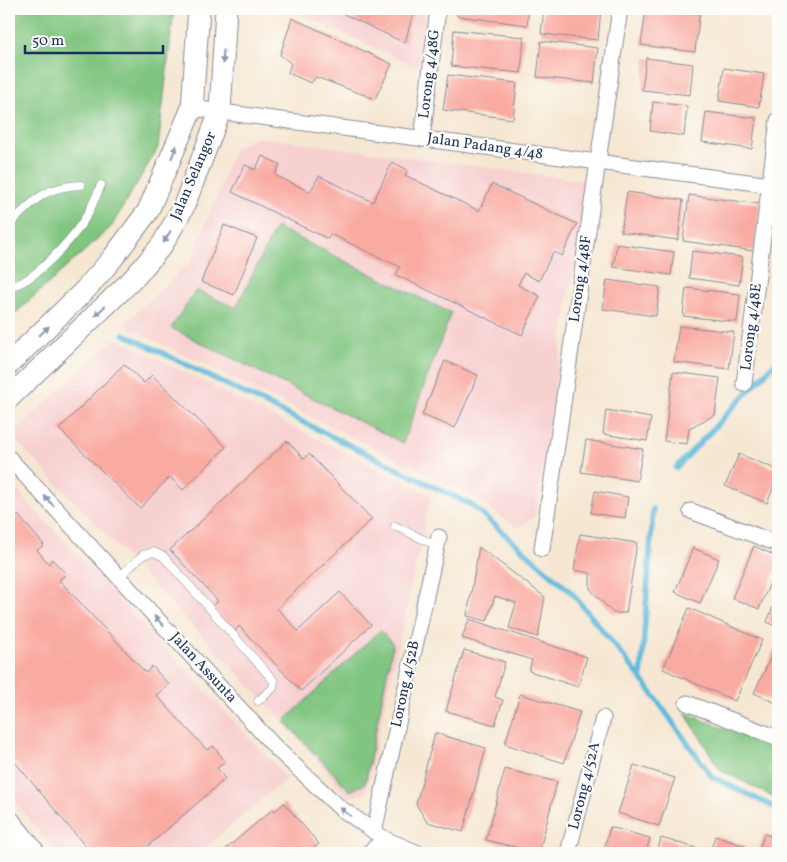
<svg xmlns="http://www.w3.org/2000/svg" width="787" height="862" font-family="Vollkorn,serif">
<rect width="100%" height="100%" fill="#fdfcf7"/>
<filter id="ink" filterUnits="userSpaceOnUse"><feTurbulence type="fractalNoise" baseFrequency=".02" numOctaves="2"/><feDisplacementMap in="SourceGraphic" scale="10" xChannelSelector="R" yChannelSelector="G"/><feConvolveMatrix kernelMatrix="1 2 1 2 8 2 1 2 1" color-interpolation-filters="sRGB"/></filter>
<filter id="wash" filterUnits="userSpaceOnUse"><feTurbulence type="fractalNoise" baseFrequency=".0096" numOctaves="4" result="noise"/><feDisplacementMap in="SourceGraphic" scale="20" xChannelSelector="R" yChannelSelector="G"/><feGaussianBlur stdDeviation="1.12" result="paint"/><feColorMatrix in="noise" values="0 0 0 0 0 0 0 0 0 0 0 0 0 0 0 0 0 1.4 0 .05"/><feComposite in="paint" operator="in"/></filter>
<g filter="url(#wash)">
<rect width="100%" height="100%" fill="#f6e7d2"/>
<!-- built -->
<path fill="#f7d0d0" d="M287,9H426L418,67Z
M258,137L587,181L534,517L517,528L471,495L123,325L192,260L235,147Z
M116,338L431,496L366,792L348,797L280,718L11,435Z
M9,482L287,778L199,853H57L9,795Z"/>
<!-- green -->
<path fill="#80c580" stroke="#4e7a6f" d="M9,9H174L158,148L111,227L9,319Z
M276,227L451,313L403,443L171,328L196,290L236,308Z
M380,630L393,644L365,784L350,791L284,721Z
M685,713L778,750V799L720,770Z"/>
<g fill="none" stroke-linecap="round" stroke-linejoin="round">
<!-- stream -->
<path stroke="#60badd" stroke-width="5.5" d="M124,334L473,506L572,593L641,678L712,777L778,809
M676,468L778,360
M641,678L653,509"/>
</g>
<g id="blocks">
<!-- building -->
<path fill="#f9aaa1" d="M333,9H414L405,43Z
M458,9H529L527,25L457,16Z
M544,9H601L598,40L541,34Z
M646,9H700L695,52L641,45Z
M292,18L392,64L375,99L316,77L311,83L288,73L291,63L280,55Z
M454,30L524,37L521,73L451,66Z
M541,41L598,48L594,83L537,77Z
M646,58L693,64L690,95L642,90Z
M724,68L764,74L759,107L719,101Z
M448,75L517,83L513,119L443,110Z
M653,102L687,106L684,136L650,131Z
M706,112L756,118L752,149L702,142Z
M262,156L280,164L275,175L310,192L319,176L373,202L392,162L408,170L405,175L479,211L492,184L577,224L562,256L553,252L539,281L524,273L518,285L540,296L522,335L396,275L400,267L330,234L328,239L232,192L245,165L255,170Z
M627,192L683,200L678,240L621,232Z
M689,195L760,204L754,251L683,241Z
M224,225L257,238L234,295L201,282Z
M617,244L674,252L671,275L613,267Z
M692,251L743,257L739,285L689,278Z
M607,280L660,287L656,316L603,309Z
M686,288L740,294L737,322L683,316Z
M679,326L734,332L729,369L674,362Z
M445,361L478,375L455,428L422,415Z
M124,364L144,383L152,375L226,447L183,490L170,477L140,508L59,429Z
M673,372L720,378L715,415L689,428L687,444L664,441Z
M606,410L651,418L647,441L603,434Z
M586,440L643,449L637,481L581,472Z
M287,441L304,459L309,454L372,519L277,608L298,631L340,592L371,625L301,691L239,626L235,631L212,607L218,601L170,550Z
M739,454L778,470V476L767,503L725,486Z
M595,491L628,497L625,518L591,513Z
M18,515L44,545L37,550L49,564L52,559L66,574L59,580L146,673L152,666L169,685L156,695L207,750L213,746L226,762L217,768L225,779L140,853H91L9,755V524Z
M580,534L637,543L626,613H613L590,589V573L574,570Z
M754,546L778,557V564L759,609L732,598Z
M479,547L545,597L538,637L509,628L516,603L495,596L487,621L467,616Z
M693,548L719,559L700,603L675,592Z
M778,594V627L767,622Z
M689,608L762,640L735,701L663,669Z
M469,619L587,657L578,687L529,671L532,660L462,638Z
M778,642V704L754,693Z
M464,650L505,662L495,697L503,700L495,725L446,711Z
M520,694L580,712L564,763L505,744Z
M435,733L486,748L463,832L427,822L416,804Z
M634,765L675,778L659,826L618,813Z
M505,769L557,782L539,853L486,840Z
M284,803L319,844L312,850L315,853H221L273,809L275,811Z
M610,827L650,838L646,853H603Z
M764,834L778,838V853H758Z
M715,836L745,846L743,853H710Z
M661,838L696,848L695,853H657Z"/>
</g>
</g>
<g filter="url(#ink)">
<use href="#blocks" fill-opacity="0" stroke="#888b98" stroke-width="1"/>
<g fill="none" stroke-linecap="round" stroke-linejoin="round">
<defs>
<path id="lane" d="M9,225C35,200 43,187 81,185
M9,286C31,286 72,239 84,220C91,209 96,197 101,185
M395,526L437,546
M119,577L143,555L153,552L163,556L274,681L273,688L258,701"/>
<path id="street" d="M192,108L778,186
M422,139L438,9
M744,384L778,120
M9,458L276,748L339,807L385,839L418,853
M691,511L778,544
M542,549L620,9
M687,703L778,738
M374,832L439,537
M368,853L385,839
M568,853L603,718"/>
<path id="secondary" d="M9,364L86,289L112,259L148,211L192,108L199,9
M9,398L135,277L162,245L183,208L220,112L226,9"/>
<path id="primary" d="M9,824L32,853"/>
</defs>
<!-- lane casing -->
<use href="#lane" stroke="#888b98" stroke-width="9"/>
<!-- street casing -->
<use href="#street" stroke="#888b98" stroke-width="17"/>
<!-- secondary casing -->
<use href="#secondary" stroke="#888b98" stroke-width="23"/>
<!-- primary casing -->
<use href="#primary" stroke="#888b98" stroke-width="27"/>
<!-- lane -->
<use href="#lane" stroke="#fff" stroke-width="8"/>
<!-- street -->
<use href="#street" stroke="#fff" stroke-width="15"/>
<!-- secondary -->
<use href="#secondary" stroke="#fff" stroke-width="21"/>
<!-- primary -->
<use href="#primary" stroke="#fff" stroke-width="25"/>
</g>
<!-- one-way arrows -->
<defs><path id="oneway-solid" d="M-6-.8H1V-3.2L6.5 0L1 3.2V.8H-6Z" transform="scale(1.25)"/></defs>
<g fill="#8d97ae">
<use href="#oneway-solid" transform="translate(223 57) rotate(93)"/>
<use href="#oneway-solid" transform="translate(174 152) rotate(-68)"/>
<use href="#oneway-solid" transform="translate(167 237) rotate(120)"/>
<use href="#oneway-solid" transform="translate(100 311) rotate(136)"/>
<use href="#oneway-solid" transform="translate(44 331) rotate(-43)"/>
<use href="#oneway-solid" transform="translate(49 501) rotate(-133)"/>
<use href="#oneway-solid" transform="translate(159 621) rotate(-133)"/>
<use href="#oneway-solid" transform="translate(345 812) rotate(-145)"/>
</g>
</g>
<g text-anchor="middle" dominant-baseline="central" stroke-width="4.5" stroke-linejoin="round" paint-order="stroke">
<!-- street labels -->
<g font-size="15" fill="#1b2f5e" stroke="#fdfcf7">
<text transform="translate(430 74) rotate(-83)">Lorong 4/48G</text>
<text transform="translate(485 147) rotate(8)">Jalan Padang 4/48</text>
<text transform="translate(194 176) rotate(-67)">Jalan Selangor</text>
<text transform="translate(581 279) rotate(-82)">Lorong 4/48F</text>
<text transform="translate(752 327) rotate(-83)">Lorong 4/48E</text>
<text transform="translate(203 668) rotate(47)">Jalan Assunta</text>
<text transform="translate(406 684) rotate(-78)">Lorong 4/52B</text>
<text transform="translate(585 786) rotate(-76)">Lorong 4/52A</text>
</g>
</g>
<!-- margin -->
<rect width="787" height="862" fill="none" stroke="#fdfcf7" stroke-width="30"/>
<!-- scale -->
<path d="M25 45v8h138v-8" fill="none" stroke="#1b2f5e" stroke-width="2.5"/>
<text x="32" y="45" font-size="15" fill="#1b2f5e" stroke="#fdfcf7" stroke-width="4" paint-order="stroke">50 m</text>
</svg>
